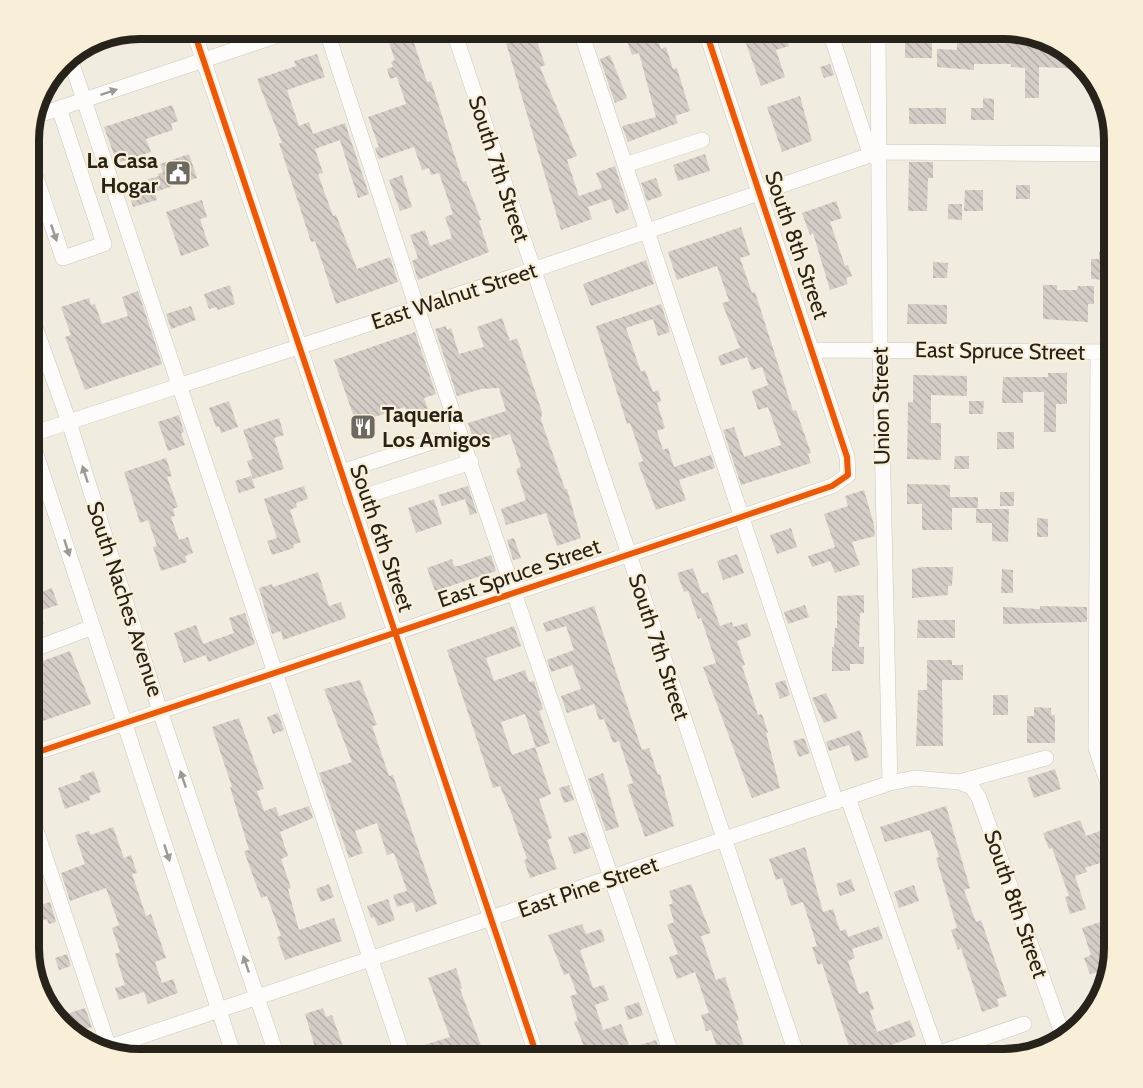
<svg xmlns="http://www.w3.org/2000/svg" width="1143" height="1088" font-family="Cabin,sans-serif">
<defs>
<pattern id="building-back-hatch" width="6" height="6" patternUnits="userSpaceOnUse" patternTransform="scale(1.5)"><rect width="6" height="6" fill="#d4ccc6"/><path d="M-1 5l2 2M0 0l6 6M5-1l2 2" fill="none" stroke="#b6afaa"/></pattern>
</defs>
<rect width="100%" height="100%" fill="#f1ece0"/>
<!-- building -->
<path fill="url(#building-back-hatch)" d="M402,29H414L418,42L414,43L427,82L431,81L463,182L466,181L481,220L479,221L489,252L418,280L412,261L418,258L410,235L425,230L430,246L452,238L445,217L453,214L439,173L431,175L429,168L422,170L414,147L379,159L375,148L379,147L368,117L406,104L397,77L390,79L387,69L393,67L391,62L395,60L386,34Z
M502,29H533L545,65L540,67L577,156L567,160L579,196L602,188L596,173L615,166L629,209L616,214L611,199L588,207L592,219L561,230Z
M623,29H654L661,49L666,47L673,69L677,68L690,111L675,116L678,123L628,142L622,126L656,117L639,53L632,55Z
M741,29H783L789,46L776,50L785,77L761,86Z
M905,40L932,41V58H905Z
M957,42L1045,45L1058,50V54H1067L1082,61L1086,69L1039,67V98H1025V68L1011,67V64H974V70L937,67V49L957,50Z
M317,54L325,77L287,90L299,126L309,122L313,134L345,123L369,194L358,198L340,140L315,149L323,173L318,174L333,216L336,215L357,269L390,257L398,282L336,304L315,241L311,242L279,143H282L257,79L296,66L294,61Z
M610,55L627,98L615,103L600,59Z
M830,64L834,75L824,78L820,67Z
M800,96L812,141L782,152L767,107Z
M983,98L994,99V120H971V108H983Z
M172,105L178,121L171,124L173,130L146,139L151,152L117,163L104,127Z
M909,108H946V124H909Z
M189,154L197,178L155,192L157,200L133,207L127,186L159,176L158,174L163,172L160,164Z
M705,154L710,171L678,181L673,165Z
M909,162H933V178H928L927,211H908Z
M402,175L412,207L400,211L389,180Z
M656,178L662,196L647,201L641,183Z
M1016,185H1030V199H1016Z
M965,190H983V211H964Z
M202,200L207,217L200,219L209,246L181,256L166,212Z
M836,201L842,218L830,222L845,266L848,265L852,276L846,278L848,284L830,290L813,233L810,235L802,213Z
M948,204H962V220L948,219Z
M741,227L750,255L740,258L752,293L755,292L793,411L796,410L811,453L808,454L811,463L741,485L723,430L734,427L744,457L781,445L768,407L758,410L752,391L768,385L762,367L752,370L747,357L721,366L718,356L740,348L722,303L729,301L717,266L677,280L668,252Z
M1099,252L1114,253V265H1109V280L1091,279V259H1099Z
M646,260L654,284L591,306L583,284Z
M933,262L948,263L947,278H933Z
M230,285L235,304L218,310L216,307L209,309L204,294Z
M1043,285H1057V290H1077L1078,286H1094V304H1088V322L1043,319Z
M138,291L162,364L85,390L65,337L71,335L61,307L89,298L91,305L95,304L102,324L128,316L122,297Z
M661,304L670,332L658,336L653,319L626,328L641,372L645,370L653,392L658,390L661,401L657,403L665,428L657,431L663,450L668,448L674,467L711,455L715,468L679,480L686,500L656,510L638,463L643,461L630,423L627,424L596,326Z
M908,304L947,305V324H907Z
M191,306L196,320L171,329L166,314Z
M502,318L510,341L517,338L542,412L541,420L565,489H567L581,538L557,546L546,513L506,525L501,509L526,500L516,469L521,467L510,434L475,445L468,423L506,411L499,388L481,389L457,396L435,329L446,326L447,330L451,328L459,354L484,347L477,327Z
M415,332L436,394L424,398L431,418L412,425L405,407L356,423L334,360Z
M1048,373H1067V404H1056V432H1044V392H1023V403H1002L1003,377H1048Z
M913,375L967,376V396L931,395V423H941V460L907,459L908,402H913Z
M1108,377H1114V400H1108Z
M229,401L238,427L221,433L219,426L216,427L209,408Z
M969,401H984L983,414H969Z
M179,415L184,432L181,433L185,445L168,451L158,422Z
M279,418L284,435L274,438L284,469L253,479L247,461L253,459L243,430Z
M997,432H1014V449H997Z
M955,456H969V469H954Z
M166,458L172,476L167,477L178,507L173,509L175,516L171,517L179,540L188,537L193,553L185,556L187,562L161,571L153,547L157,546L148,520L140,523L124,472Z
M251,476L255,488L239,493L235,481Z
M907,484L950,485V497H978V508H952V530H922V504H907Z
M304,486L308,499L296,503L297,507L290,510L301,542L293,545L294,548L272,555L267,541L277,538L264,499Z
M468,486L477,513L470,515L465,499L442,506L438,495Z
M864,490L874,525L875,536L852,542L860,565L835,573L830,561L812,567L808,556L835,547L824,514L848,506L845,496Z
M1000,492H1014V506H1000Z
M434,499L442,524L416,533L408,508Z
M976,509H1009L1008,542L992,541V523H976Z
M1037,518L1048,519V537H1037Z
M791,528L797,547L777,554L770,535Z
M514,538L521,558L513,560L507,540Z
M737,554L744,573L723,580L717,561Z
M491,555L496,571L435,591L427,568L452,559L454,566H459Z
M923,567H953L952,586H948V595L912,598V569Z
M693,568L702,594L708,592L720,626L732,622L733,627L747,623L751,636L737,641L745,665L742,666L758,715L762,714L768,733H766L780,788L752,798L703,667L716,663L701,618L698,619L688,591L684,592L677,573Z
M1002,569L1013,570V593H1001Z
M318,572L329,606L341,602L346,618L283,640L281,631L272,634L259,588L272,584L273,587Z
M31,585L34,595L52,588L58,605L39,611L44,624L39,626L42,636L29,641V586Z
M864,595V613H860L859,647H864V664H850V671H832V647H834L835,628H837V596Z
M805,605L809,617L788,624L784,612Z
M594,606L642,750L649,748L658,775L660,774L674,826L645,837L627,785L633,783L619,741L613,743L604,719L599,720L594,704L567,713L561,696L581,689L572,665L551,672L547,660L574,650L566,626L546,632L543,623Z
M1040,606L1087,607V622L1003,624V607L1040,609Z
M245,613L255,644L208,662L206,655L184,663L174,633L196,625L203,644L234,633L229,618Z
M1106,619H1114V635L1106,634Z
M918,620H955V638H917Z
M514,626L521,646L486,658L494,681L525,670L529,682L534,681L543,709L539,711L550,743L536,748L525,714L501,722L512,755L535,747L551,794L539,799L552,838L547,840L557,869L530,878L524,860L527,859L512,815L500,786L493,788L447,650Z
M70,651L91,704L29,726V666Z
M927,660H952V665H963V680H942L943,746H916L918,690H927Z
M360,680L377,725L372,726L386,767L389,776L393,775L437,904L416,912L413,902L397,907L393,895L407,891L394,853L387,855L377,823L355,831L363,853L349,858L319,773L352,762L324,689Z
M785,680L790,695L780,699L775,683Z
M826,693L838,718L824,723L812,698Z
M993,695H1008V715H993Z
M1034,707L1051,708V715H1055V743H1027V716H1034Z
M278,713L284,730L273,734L267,717Z
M239,718L264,789L257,791L264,811L276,807L279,816L309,806L313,818L280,832L288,856L281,859L291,888L288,889L299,930L334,918L342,941L285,960L277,937L281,936L267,896L261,898L244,851L249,850L230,787H232L212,727Z
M860,730L869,757L855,762L849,745L829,751L826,742Z
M804,738L810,753L799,757L793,741Z
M1055,769L1061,789L1034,798L1027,778Z
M94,771L101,792L89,796L90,800L65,809L58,788L81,780L80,776Z
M603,773L619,827L606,831L588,779Z
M569,785L574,800L564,803L559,788Z
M946,806L970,888L964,890L976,922L981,920L1007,996L997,999L999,1006L982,1012L961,948L958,950L951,930L957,928L936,858L939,857L930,830L885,842L880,827Z
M1080,820L1086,836L1114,826V839L1104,843L1109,860L1085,868L1087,872L1075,876L1086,909L1070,914L1065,897L1069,896L1052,848L1049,849L1043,833Z
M113,827L124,858L131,855L137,873L132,874L146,916L151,914L166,958L155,962L162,983L173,979L178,993L148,1004L144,992L119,1000L115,988L125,985L115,954L120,952L112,928L119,925L106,888L70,901L61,873L85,864L75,835L89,831L91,835Z
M585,832L591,848L574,854L568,837Z
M805,847L823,912L833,909L840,931L846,929L848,937L879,926L883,939L852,949L855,958L848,961L859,994L868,991L874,1009L870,1011L877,1032L910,1020L916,1036L853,1059L822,963L818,965L812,947L817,946L803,902L791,906L782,878L776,880L769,859Z
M851,879L855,891L840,896L836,884Z
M329,884L334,897L321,902L316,889Z
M691,884L711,933L701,936L716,980L725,977L739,1020L736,1021L748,1059H721L711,1030L706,1031L701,1015L709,1013L695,972L677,979L669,957L678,954L667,925L674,922L669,905L673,903L669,891Z
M914,885L919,901L899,908L894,892Z
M388,899L395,920L378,926L374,917L371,918L367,906Z
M50,902L56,922L49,924L47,919L41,921L36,906Z
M1100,922L1109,949L1114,947L1105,992L1098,972L1090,974L1084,958L1091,955L1082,928Z
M582,924L586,934L601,929L605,941L580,950L593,988L604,985L609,1000L595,1005L603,1030L621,1024L630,1048L656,1040L662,1056L650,1059H589L574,1022L578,1021L570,996L577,994L569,973L564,975L548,935Z
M67,954L71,966L59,970L55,958Z
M456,968L462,988L460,989L486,1059H418L414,1048L450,1037L428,978Z
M639,1002L643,1015L628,1020L624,1007Z
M85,1008L92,1027L71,1034L61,1027L57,1017Z
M323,1008L326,1017L332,1015L345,1052L334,1055L335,1059H323L321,1052L317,1054L305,1014Z"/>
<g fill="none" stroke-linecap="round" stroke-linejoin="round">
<defs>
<path id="minor" d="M193,29L538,1059
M326,29L417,308L673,1059
M453,29L798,1059
M580,29L836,802
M829,29L871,156
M878,29L880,350L890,783
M69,55L404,1059
M33,117L297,29
M29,157L63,258L104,244L59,108
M625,165L702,140
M29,310L69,422L160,711L278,1059
M813,350L1114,352
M1098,352L1096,748L1114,802
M29,433L235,1059
M29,435L533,270L879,152L1114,154
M341,472L435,441
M350,501L471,462
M29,651L93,627
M29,755L741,517L832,486L848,475L847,457L705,29
M959,782L972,787L979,798L1063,1036
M848,798L939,1059
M29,809L111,1054
M98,1051L890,783L914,778L959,782L1046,758
M922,1059L1024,1024"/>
</defs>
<!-- minor casing -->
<use href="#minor" stroke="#cbc7bd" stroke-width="16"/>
<!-- minor -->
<use href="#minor" stroke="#fdfcfa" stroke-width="15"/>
<defs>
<path id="cycleway" d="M193,29L538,1059
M29,755L741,517L832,486L848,475L847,457L705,29"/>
</defs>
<!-- cycleway casing -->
<use href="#cycleway" stroke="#f9efd8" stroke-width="10"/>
<!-- cycleway -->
<use href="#cycleway" stroke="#e8590c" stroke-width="6"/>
</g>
<!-- one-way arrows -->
<defs><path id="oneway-solid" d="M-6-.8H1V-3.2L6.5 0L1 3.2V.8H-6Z" transform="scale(1.5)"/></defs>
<g fill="#9d9a96">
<use href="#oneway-solid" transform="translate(109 92) rotate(-18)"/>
<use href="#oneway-solid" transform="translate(54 233) rotate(71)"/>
<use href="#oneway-solid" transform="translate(85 474) rotate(-108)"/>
<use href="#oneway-solid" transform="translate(67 548) rotate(72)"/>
<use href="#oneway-solid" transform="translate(183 779) rotate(-109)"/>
<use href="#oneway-solid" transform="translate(167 853) rotate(72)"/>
<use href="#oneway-solid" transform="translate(246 964) rotate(-109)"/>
</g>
<!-- icons -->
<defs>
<symbol id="civic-square" viewBox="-11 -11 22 22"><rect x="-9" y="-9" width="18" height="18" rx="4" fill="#6e6960" stroke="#f9efd8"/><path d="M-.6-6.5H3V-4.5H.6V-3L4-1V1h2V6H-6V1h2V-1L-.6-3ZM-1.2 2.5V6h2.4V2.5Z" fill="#fff"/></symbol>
<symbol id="restaurant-square" viewBox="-11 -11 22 22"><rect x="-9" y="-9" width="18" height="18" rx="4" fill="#6e6960" stroke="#f9efd8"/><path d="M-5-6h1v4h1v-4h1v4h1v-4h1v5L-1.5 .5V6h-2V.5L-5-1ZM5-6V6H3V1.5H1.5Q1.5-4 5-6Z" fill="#fff"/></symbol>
</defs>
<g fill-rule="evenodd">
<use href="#civic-square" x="163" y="158" width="30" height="30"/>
<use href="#restaurant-square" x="348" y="412" width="30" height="30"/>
</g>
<g text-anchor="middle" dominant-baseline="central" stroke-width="4.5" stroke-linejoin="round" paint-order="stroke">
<!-- poi labels -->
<g font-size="22" font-weight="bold" fill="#27231b" stroke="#f9efd8" text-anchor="end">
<text x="158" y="160">La Casa<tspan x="158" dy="25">Hogar</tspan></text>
<text x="382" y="414" text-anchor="start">Taquería<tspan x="382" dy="25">Los Amigos</tspan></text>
</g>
<!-- street labels -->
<g font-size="22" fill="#27231b" stroke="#f9efd8">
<text transform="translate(499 169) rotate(72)">South 7th Street</text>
<text transform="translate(797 245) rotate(71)">South 8th Street</text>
<text transform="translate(454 296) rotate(-18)">East Walnut Street</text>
<text transform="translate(1000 351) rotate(1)">East Spruce Street</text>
<text transform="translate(881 406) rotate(-91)">Union Street</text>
<text transform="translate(382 538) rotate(71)">South 6th Street</text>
<text transform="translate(519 573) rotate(-19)">East Spruce Street</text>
<text transform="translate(125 599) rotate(72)">South Naches Avenue</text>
<text transform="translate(659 647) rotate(72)">South 7th Street</text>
<text transform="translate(588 887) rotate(-19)">East Pine Street</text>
<text transform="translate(1016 904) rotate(71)">South 8th Street</text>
</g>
</g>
<!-- crop -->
<path d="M0 0H1143V1088H0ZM140 39H1003A101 101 0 0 1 1104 140V948A101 101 0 0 1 1003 1049H140A101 101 0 0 1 39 948V140A101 101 0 0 1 140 39Z" fill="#f9efd8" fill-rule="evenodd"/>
<path fill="none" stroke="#27231b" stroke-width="8" d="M140 39H1003A101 101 0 0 1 1104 140V948A101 101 0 0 1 1003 1049H140A101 101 0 0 1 39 948V140A101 101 0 0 1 140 39Z"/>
</svg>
